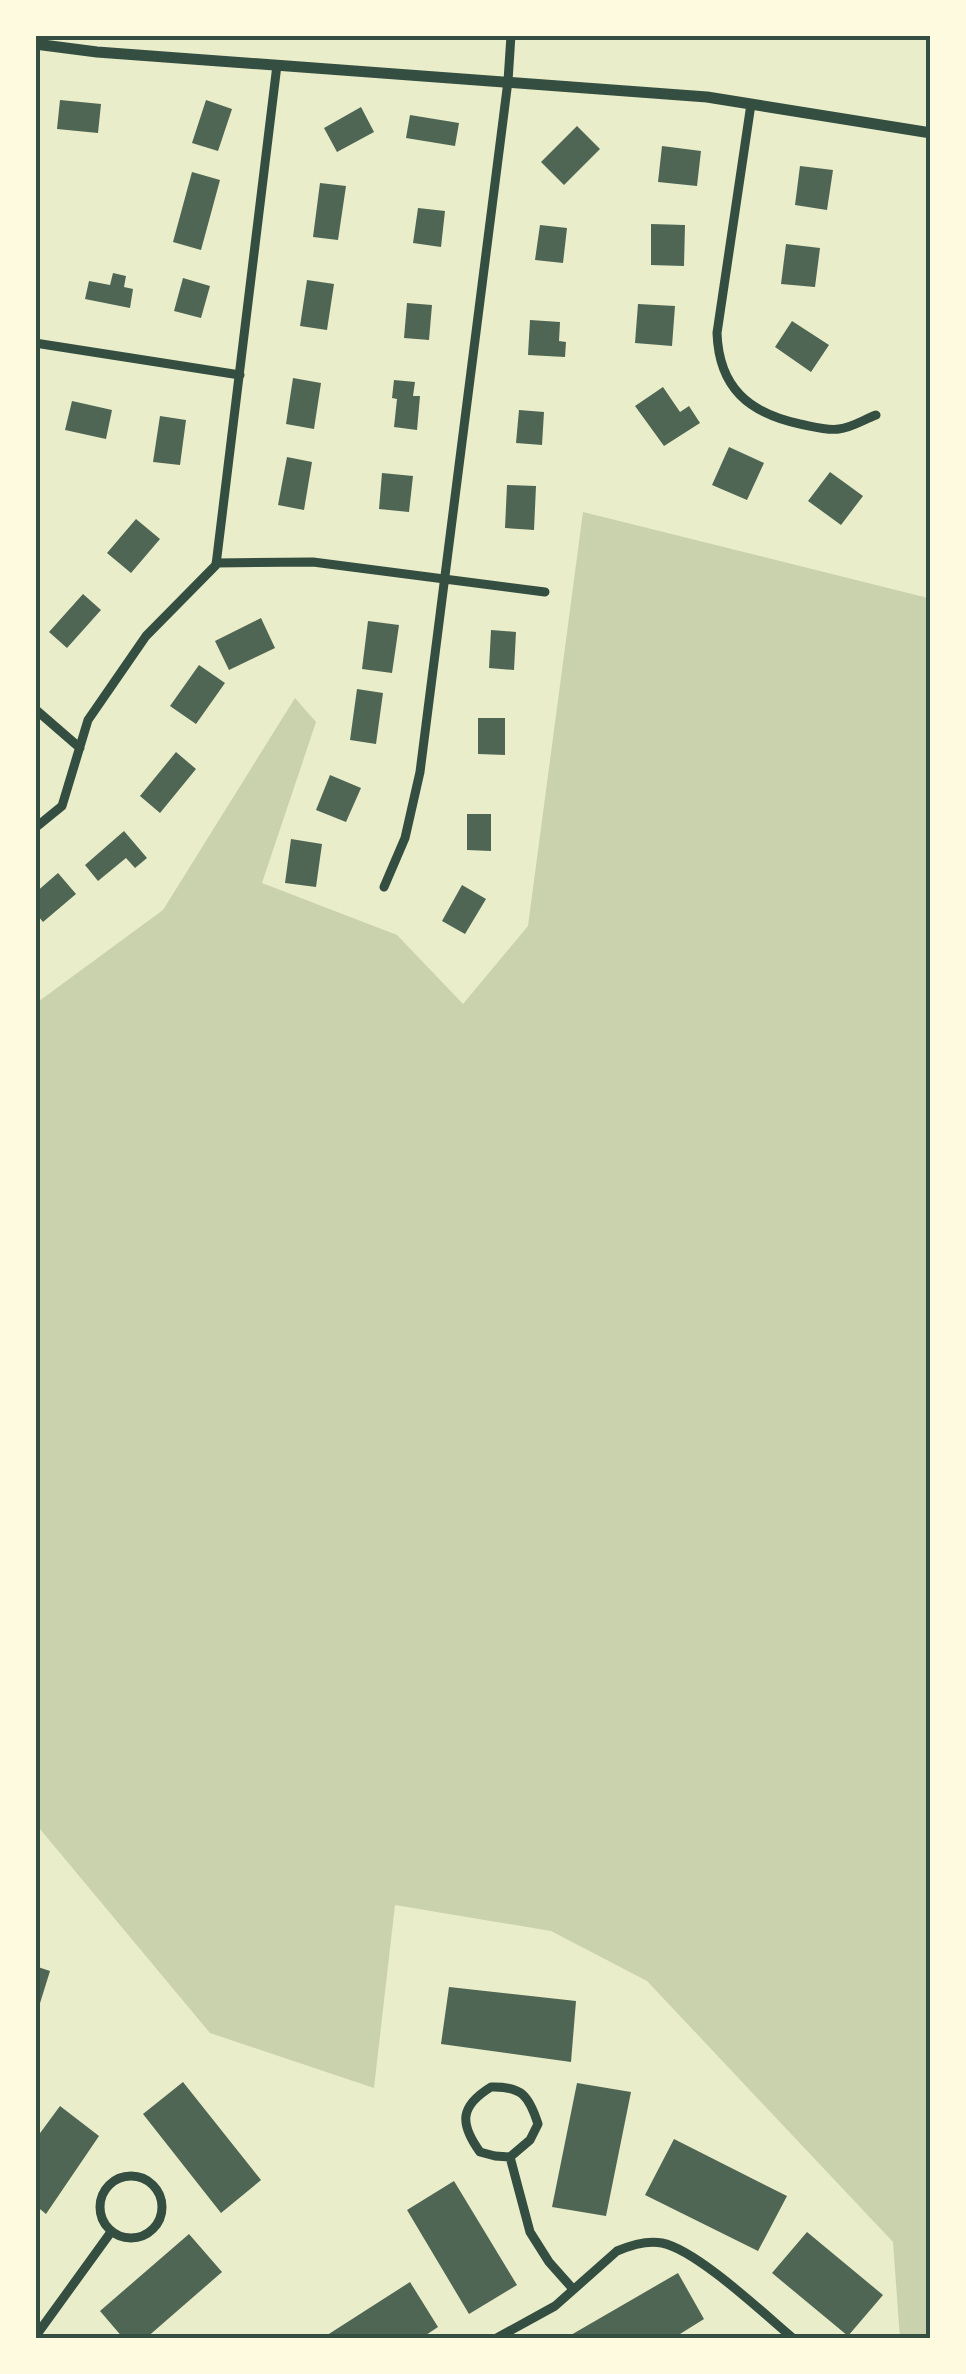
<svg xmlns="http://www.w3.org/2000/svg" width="966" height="2374" font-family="'Source Serif 4',serif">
<rect width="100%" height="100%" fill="#e9edc9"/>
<!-- green -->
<path fill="#cad2ad" d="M583,512L928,598L931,588V2339H900L893,2242L647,1981L551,1931L395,1905L374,2088L210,2033L35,1823V1004L163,910L295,698L316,722L262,883L397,935L463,1004L528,926Z"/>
<!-- building -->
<path fill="#4f6655" d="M60,100L101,104L98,133L57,129Z
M206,100L232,109L218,151L192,143Z
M361,107L374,132L337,152L324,128Z
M410,115L459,123L455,146L406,138Z
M577,126L600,149L564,185L541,162Z
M662,146L701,151L697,186L658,182Z
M800,166L833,170L827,210L795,205Z
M192,172L220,180L201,250L173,242Z
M320,183L346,186L338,240L313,237Z
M418,208L445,211L441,247L413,243Z
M651,224L685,225L684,266L651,265Z
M540,225L567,228L563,263L535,260Z
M786,244L820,248L815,287L781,284Z
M113,273L126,276L124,287L133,289L130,308L85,299L89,281L110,285Z
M183,278L210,286L201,318L174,311Z
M307,280L334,284L327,330L300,326Z
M407,303L432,305L429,340L404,338Z
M638,304L675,306L672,346L635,343Z
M530,320L560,322L559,341L566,342L565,357L528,355Z
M792,321L829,345L811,372L775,347Z
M293,378L321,383L314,429L286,424Z
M394,380L415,382L413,396H420L417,430L394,427L397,399L392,398Z
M663,387L680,412L689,406L700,423L664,446L635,406Z
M72,401L112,410L106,439L65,430Z
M519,410L544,412L542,445L516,443Z
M160,416L186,420L180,465L153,462Z
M729,447L764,463L747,500L712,485Z
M287,457L312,462L304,510L278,505Z
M830,472L863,496L841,525L808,501Z
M382,473L413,476L409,512L379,509Z
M507,485L536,486L534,530L505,528Z
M136,519L160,539L131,573L107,553Z
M83,594L101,610L67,648L49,632Z
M261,618L275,648L229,670L215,641Z
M368,621L399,625L392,673L362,669Z
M491,630L516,632L514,670L489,668Z
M199,665L225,683L196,724L170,706Z
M357,689L383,693L376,744L350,740Z
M478,718H505V755L478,754Z
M176,752L196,769L160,813L140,796Z
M330,775L361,788L346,822L316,810Z
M467,814H491V851L467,850Z
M124,831L147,858L135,868L126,858L98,881L85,865Z
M291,839L322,844L316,887L285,883Z
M58,873L76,894L43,922L35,912V893Z
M462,885L486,899L465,934L442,921Z
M35,1966L50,1971L36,2016H35Z
M449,1987L576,2001L571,2062L441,2044Z
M183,2082L261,2180L221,2213L143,2114Z
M577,2083L631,2092L606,2216L552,2207Z
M60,2106L99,2136L46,2214L35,2205V2140Z
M674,2139L787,2196L758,2251L645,2195Z
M454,2181L517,2285L469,2314L407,2210Z
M807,2232L883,2295L848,2336L772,2273Z
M189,2234L222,2272L145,2339H124L100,2311Z
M678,2273L704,2319L680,2334L671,2339H564Z
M410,2282L438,2327L420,2339H321Z"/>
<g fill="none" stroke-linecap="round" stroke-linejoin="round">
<!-- minor -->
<path stroke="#344e41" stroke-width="9" d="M751,104L717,333C719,388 749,413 800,424C811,426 827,431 839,429C851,428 865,419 876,415
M35,343L240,375
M216,563L313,562L545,592
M35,709L80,748
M35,828L62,806L88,720L146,636L216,565L277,65
M384,887L405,838L420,772L508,81L511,35
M491,2087C522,2086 529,2096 538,2124L530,2140L510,2157L495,2156L480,2152C459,2123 460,2106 491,2087Z
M510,2157L530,2232L549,2262L573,2289
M100 2207a31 31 0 1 1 62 0a31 31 0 1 1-62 0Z
M35,2337L111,2232
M495,2339L555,2306L617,2251C631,2245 647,2240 662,2243C697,2250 764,2314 794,2339"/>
<!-- tertiary -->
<path stroke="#344e41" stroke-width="11" d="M35,44L97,52L707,97L931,133"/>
</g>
<!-- border -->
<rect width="966" height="2374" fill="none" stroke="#fefae0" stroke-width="75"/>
<rect x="38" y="38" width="890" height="2298" fill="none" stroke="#344e41" stroke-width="4"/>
</svg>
